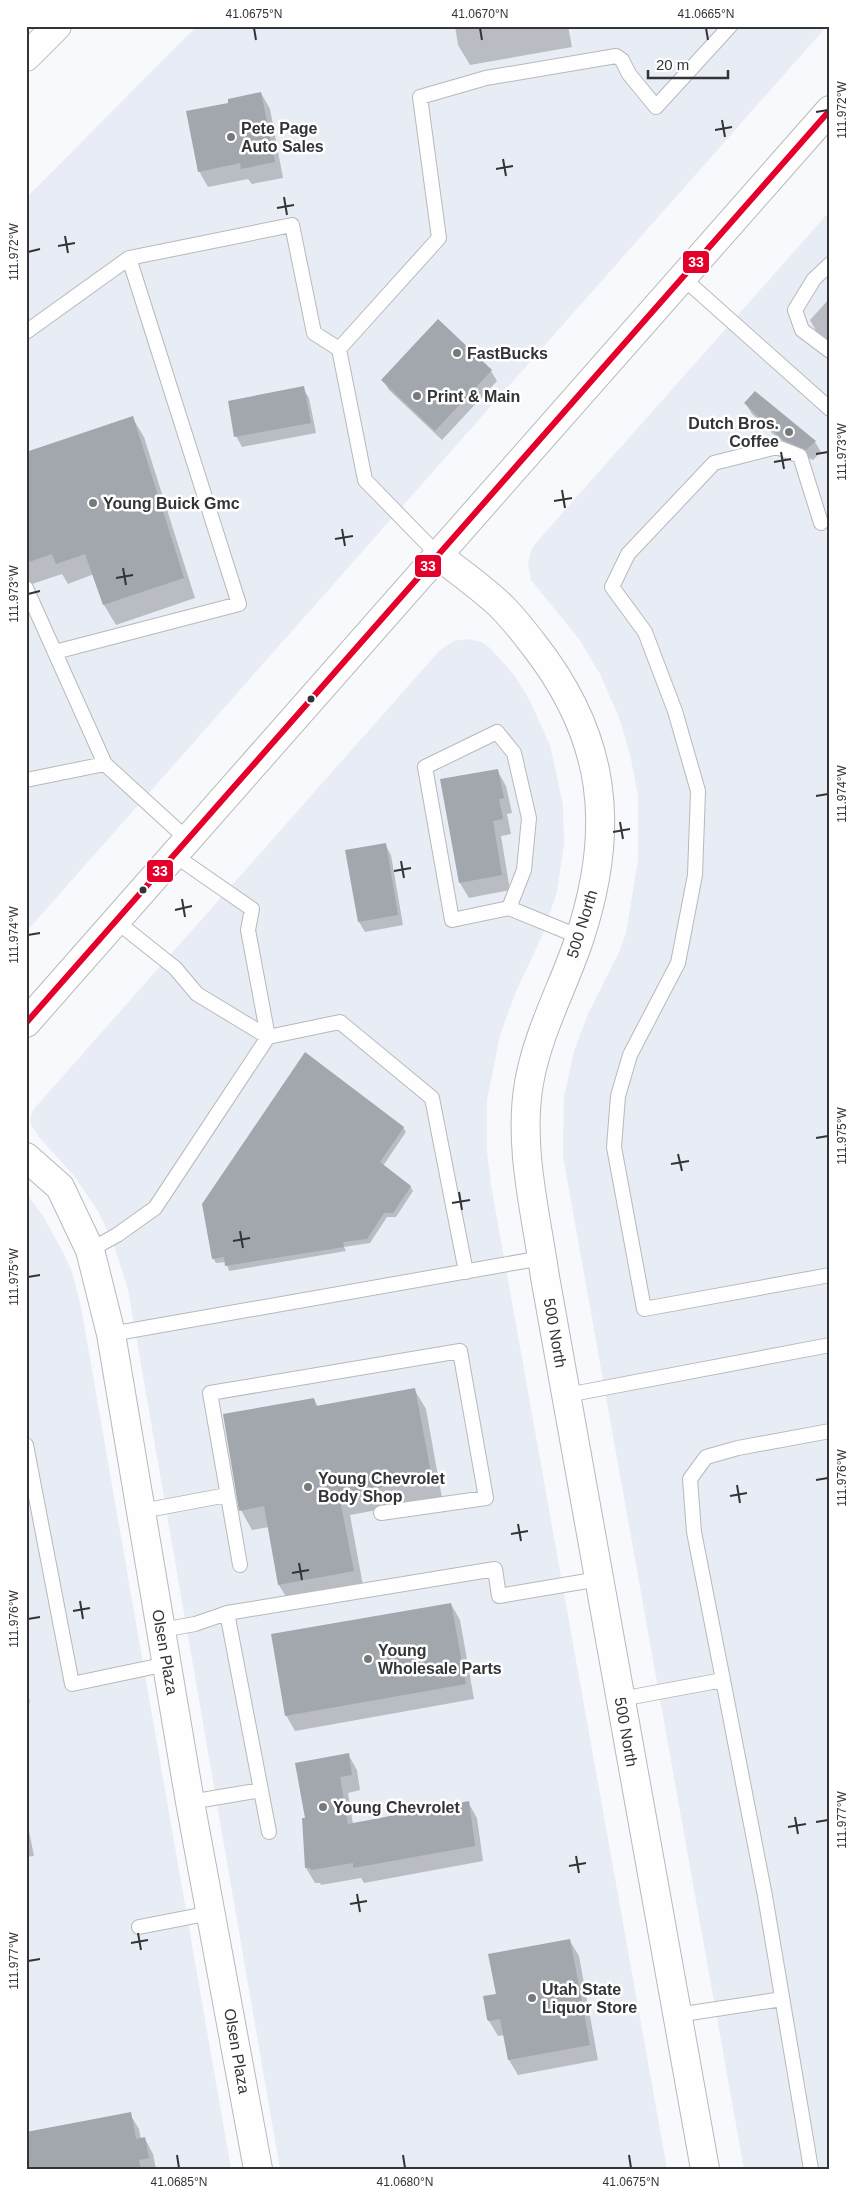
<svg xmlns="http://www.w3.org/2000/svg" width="856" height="2195" font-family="Arial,sans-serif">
<rect width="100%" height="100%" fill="#f7f9fc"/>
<!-- built -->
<path fill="#e8ecf4" d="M197,26H827L26,932V198Z
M830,211V2169H744L563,1156L564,1097L574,1051L588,1014L620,950L626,933L638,860V796L631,759L625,737L618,715L600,674L579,639L531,580L528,564L531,551L535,544Z
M468,639L482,642L489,647L514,675L529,699L550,745L563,805L564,844L557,892L542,936L515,994L500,1035L487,1100V1151L491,1185L667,2169H280L128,1289L113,1243L98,1211L75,1177L39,1137L31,1125L30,1119L33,1110L440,650L454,641Z
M26,1193L43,1216L65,1256L72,1272L81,1307L231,2169H26Z"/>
<!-- shadow -->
<path fill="#0003" d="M455,26H568L572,47L470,65L458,45Z
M261,93L270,109L283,178L252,184L248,179L208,187L199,171L230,104Z
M830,298V345L819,336L810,320Z
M491,371L497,381L442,440L389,390L383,380Z
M303,388L309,398L316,433L242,447L236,436Z
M746,404L815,442L821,452L813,460L790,450L752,414Z
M132,417L144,437L195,598L116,625L104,605L94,574L68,584L62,574L26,586V453Z
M497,770L506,786L512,813L507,814L511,834L501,836L510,890L469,898L460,883Z
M385,844L391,855L403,925L365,932L359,922Z
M403,1127L406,1132L383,1166L410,1186L413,1191L396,1217H387L370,1243L344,1247L346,1251L229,1271L226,1262L216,1263L213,1258Z
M414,1389L426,1409L442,1498L350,1515L364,1591L291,1605L279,1585L269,1527L252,1530L241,1510L314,1399L318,1407Z
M451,1604L460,1620L474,1699L295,1731L286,1715Z
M26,1681L30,1703H26Z
M348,1754L357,1770L360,1790L348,1793L353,1824L468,1802L477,1818L483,1861L364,1883L361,1878L321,1885L320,1883H315L306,1868L307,1819Z
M26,1816L34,1856L26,1857Z
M570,1941L579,1956L598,2060L518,2075L509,2060L505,2035L498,2036L488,2019L497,1995Z
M130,2114L139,2129L141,2139H145L153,2154L156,2169H26Z"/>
<!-- building -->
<path fill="#a2a6ad" d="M261,92L275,162L241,169L240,163L198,172L186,111L228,103V99Z
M438,319L492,370L435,431L381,380Z
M304,386L311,423L234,437L228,401Z
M755,391L816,441L806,450L783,440L744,403Z
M133,416L184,578L103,605L85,554L56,564L52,554L26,563V452Z
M498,769L504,798L499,799L503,819L493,821L502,875L459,883L440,779Z
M386,843L398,915L358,922L345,850Z
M305,1052L404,1127L380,1162L411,1186L393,1213H384L367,1239L343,1242L344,1247L225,1266L224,1257L212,1259L202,1204Z
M415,1388L432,1478L339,1495L354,1571L278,1585L264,1506L239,1511L223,1414L314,1398L316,1406Z
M451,1603L466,1684L285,1716L271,1634Z
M349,1753L352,1775L340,1777L348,1824L469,1801L475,1846L353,1868V1863L311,1870L310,1868H305L302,1818H305L295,1763Z
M570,1939L590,2045L508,2060L500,2019L488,2021L487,2019L483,1996L496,1994L488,1954Z
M131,2112L136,2139L145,2137L149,2158L139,2160L141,2169H26V2132Z"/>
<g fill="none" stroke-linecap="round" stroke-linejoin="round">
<defs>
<path id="service" d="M830,264L814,279L795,310L802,330L830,351
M682,277L830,409
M26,332L129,258L292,225L314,333L339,349
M821,523L800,456L777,447L714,463L628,554L612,587L645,632L675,711L698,791L695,875L678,963L630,1055L618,1096L614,1147L644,1309L830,1275
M438,555L365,480L339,349L439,238L420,97L486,78L616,56L622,60L629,74L656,107L730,26
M26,588L105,764
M55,652L239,604L129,258
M26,780L105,764L187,839
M509,908L452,920L425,767L497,732L514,753L529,818L524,870L509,908L580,937
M116,921L175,968L197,994L268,1037L340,1022L432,1098L466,1272
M90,1250L117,1235L155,1208L268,1037L248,930L252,909L174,855
M111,1334L542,1258
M567,1395L830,1345
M26,1445L72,1684L167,1664
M142,1511L227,1495
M240,1565L210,1393L460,1351L486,1498L381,1513
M227,1613L269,1832
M162,1630L195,1624L227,1613L495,1569L499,1596L599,1579
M723,1680L694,1532L690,1479L706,1457L738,1448L830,1431
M621,1699L723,1680L765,1896L811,2169
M190,1802L261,1790
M139,1927L211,1913
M677,2015L782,1999"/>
<path id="minor" d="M26,1157L60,1187L90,1250L111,1334L190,1802L258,2169"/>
<path id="tertiary" d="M438,555C460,573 484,589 503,608C514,619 524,632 534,645C606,737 616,827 580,937C564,986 538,1031 529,1083C518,1146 536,1214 545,1277L705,2169"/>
<path id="secondary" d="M26,1023L830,110"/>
<path id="motorway" d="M26,57L57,26"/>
</defs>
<!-- service casing -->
<use href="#service" stroke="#b7b9bb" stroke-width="16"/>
<!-- minor casing -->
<use href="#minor" stroke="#b7b9bb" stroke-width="30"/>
<!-- tertiary casing -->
<use href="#tertiary" stroke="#b7b9bb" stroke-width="30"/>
<!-- secondary casing -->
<use href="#secondary" stroke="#b7b9bb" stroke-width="30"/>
<!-- motorway casing -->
<use href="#motorway" stroke="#b7b9bb" stroke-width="30"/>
<!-- service -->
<use href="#service" stroke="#fefeff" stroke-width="14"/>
<!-- minor -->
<use href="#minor" stroke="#fefeff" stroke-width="28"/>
<!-- tertiary -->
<use href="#tertiary" stroke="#fefeff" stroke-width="28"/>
<!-- secondary -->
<use href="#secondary" stroke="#fefeff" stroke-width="28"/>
<!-- motorway -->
<use href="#motorway" stroke="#fefeff" stroke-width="28"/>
<defs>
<path id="bus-1" d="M26,1023L830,110"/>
</defs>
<!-- bus-1 casing -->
<use href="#bus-1" stroke="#fff" stroke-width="10"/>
<!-- bus-1 -->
<use href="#bus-1" stroke="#e4002b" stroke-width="6"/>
</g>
<!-- ticks -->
<path fill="none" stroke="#333436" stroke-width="2" d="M254,28L256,40M480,28L482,40M706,28L708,40M816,112L828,110M722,120L725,137M715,130L732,127M503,159L506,176M496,169L513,166M284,197L287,215M277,208L294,205M65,236L68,253M58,246L75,243M28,252L40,249M781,452L784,469M816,454L828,452M774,462L791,459M562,490L565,508M554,501L572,498M342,529L345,546M335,539L353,536M123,568L126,585M116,578L133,575M28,594L40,591M816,796L828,794M620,822L623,839M613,832L630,829M401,861L404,878M394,871L411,868M182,899L185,917M175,910L192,906M28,935L40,933M816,1138L828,1136M678,1154L682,1171M671,1164L689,1161M459,1192L462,1210M452,1203L470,1200M240,1231L243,1248M233,1241L250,1238M28,1277L40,1275M816,1480L828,1478M737,1485L740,1503M730,1496L747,1493M518,1524L521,1541M511,1534L528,1531M299,1563L302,1580M292,1573L309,1570M80,1601L83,1619M73,1611L90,1608M28,1619L40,1617M795,1817L798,1834M816,1822L828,1820M788,1827L806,1824M576,1856L579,1873M569,1866L586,1863M357,1894L360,1912M350,1904L367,1901M138,1933L141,1950M131,1943L148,1940M28,1961L40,1959M177,2155L179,2168M403,2155L405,2168M629,2155L631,2168"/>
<!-- markers -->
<g fill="#78797b" stroke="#fff" stroke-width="2">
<circle cx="231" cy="137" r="5"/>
<circle cx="457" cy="353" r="5"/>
<circle cx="417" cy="396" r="5"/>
<circle cx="789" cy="432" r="5"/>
<circle cx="93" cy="503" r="5"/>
<circle cx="308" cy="1487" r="5"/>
<circle cx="368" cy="1659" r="5"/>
<circle cx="323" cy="1807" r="5"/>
<circle cx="532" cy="1998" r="5"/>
</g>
<g fill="#333436" stroke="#fff" stroke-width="2">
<circle cx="311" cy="699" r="4.5"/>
<circle cx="143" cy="890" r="4.5"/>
</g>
<g text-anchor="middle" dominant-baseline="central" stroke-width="5" stroke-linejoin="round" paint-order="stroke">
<!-- poi labels -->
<g font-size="16" font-weight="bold" fill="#333436" stroke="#fff" text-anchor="start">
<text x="241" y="128">Pete Page<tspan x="241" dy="18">Auto Sales</tspan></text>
<text x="467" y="353">FastBucks</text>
<text x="427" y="396">Print &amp; Main</text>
<text x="779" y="423" text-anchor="end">Dutch Bros.<tspan x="779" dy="18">Coffee</tspan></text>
<text x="103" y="503">Young Buick Gmc</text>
<text x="318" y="1478">Young Chevrolet<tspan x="318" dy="18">Body Shop</tspan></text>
<text x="378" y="1650">Young<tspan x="378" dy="18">Wholesale Parts</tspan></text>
<text x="333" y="1807">Young Chevrolet</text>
<text x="542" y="1989">Utah State<tspan x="542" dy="18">Liquor Store</tspan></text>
</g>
<!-- street labels -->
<g font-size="16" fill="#333436" stroke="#fff">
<text transform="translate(582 924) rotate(-73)">500 North</text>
<text transform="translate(555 1333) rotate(80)">500 North</text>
<text transform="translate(165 1652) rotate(80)">Olsen Plaza</text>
<text transform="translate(626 1732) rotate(80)">500 North</text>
<text transform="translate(237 2051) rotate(80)">Olsen Plaza</text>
</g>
</g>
<g stroke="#fff" stroke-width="2">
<rect x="682" y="250" width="28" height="24" rx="5" fill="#e4002b"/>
<rect x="414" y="554" width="28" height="24" rx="5" fill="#e4002b"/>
<rect x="146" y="859" width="28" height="24" rx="5" fill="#e4002b"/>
</g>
<g font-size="14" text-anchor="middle" font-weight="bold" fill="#fff">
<text x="696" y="267">33</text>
<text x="428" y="571">33</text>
<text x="160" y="876">33</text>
</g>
<!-- border -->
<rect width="856" height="2195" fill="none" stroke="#ffffff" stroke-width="55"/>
<!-- scale -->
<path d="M648 70v8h80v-8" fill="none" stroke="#333436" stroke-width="2.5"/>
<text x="656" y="70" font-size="15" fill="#333436" stroke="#ffffff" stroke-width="4" paint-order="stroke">20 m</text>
<rect x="28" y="28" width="800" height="2140" fill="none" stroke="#333436" stroke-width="2"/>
<g font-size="12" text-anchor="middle" fill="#333436">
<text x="254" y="18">41.0675°N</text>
<text x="480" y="18">41.0670°N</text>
<text x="706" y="18">41.0665°N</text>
<text transform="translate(842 110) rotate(-90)" y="4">111.972°W</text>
<text transform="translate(14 252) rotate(-90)" y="4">111.972°W</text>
<text transform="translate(842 452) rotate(-90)" y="4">111.973°W</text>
<text transform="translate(14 594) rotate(-90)" y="4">111.973°W</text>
<text transform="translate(842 794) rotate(-90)" y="4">111.974°W</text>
<text transform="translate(14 935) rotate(-90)" y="4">111.974°W</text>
<text transform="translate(842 1136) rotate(-90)" y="4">111.975°W</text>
<text transform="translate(14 1277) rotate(-90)" y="4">111.975°W</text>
<text transform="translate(842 1478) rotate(-90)" y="4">111.976°W</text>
<text transform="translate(14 1619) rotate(-90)" y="4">111.976°W</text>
<text transform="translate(842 1820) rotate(-90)" y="4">111.977°W</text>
<text transform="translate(14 1961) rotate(-90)" y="4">111.977°W</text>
<text x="179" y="2186">41.0685°N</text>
<text x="405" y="2186">41.0680°N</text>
<text x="631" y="2186">41.0675°N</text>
</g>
</svg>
